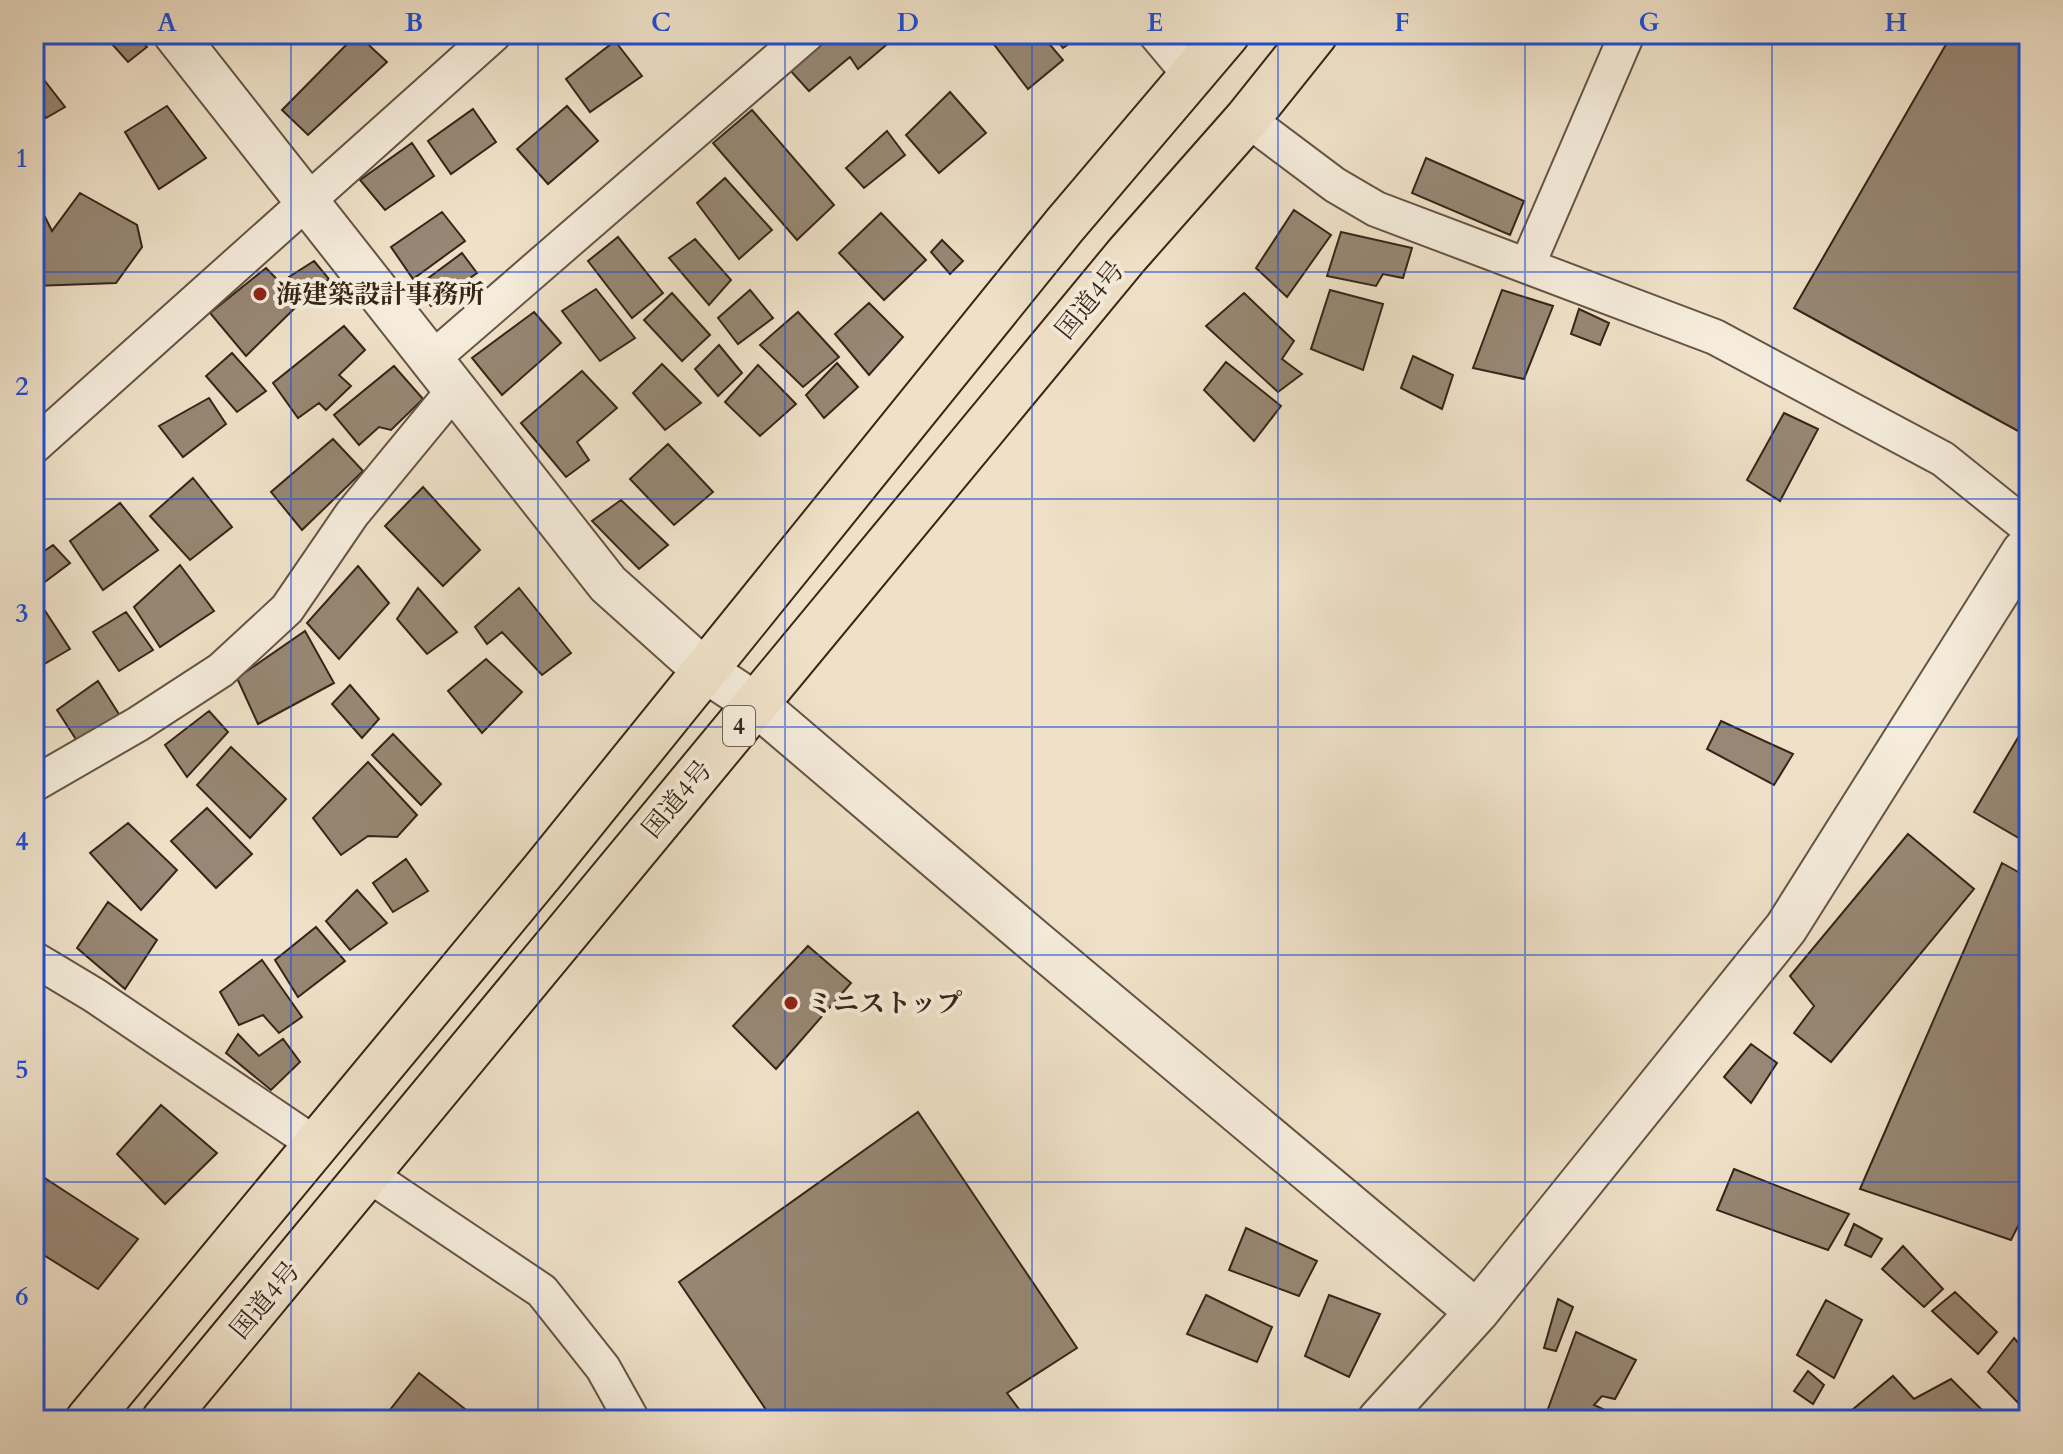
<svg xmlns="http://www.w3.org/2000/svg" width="2063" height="1454" font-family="Cardo,'Noto Serif JP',serif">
<rect width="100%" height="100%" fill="#efe1c8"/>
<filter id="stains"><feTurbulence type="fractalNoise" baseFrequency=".0025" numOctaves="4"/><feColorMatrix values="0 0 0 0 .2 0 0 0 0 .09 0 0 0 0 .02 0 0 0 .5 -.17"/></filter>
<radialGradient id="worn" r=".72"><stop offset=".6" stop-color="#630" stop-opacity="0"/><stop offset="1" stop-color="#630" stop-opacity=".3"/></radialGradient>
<!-- building -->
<path fill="#978774" stroke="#372519" stroke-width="2" d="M123,34H135L147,47L128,62L111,43Z
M357,34L387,62L308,135L282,110Z
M832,34H899L858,69L850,57L809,91L788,68Z
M986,34H1041L1063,60L1028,89Z
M1052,34H1083L1063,48Z
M1952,34H2029V437L1794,308Z
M615,41L642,76L590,112L566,79Z
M34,67L65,107L46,118L34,99Z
M950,92L986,133L939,173L906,135Z
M167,106L206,158L159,189L125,132Z
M567,106L598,141L548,184L517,149Z
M473,109L496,142L451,174L428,141Z
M752,110L834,205L797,240L713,143Z
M887,131L905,155L864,188L846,168Z
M412,143L434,176L385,210L360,180Z
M1426,158L1524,201L1510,235L1412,193Z
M725,178L772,230L739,259L697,203Z
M80,193L137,225L142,247L116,283L34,286V215H44L52,231Z
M1294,210L1331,235L1287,297L1256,268Z
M442,212L465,241L413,279L391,247Z
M881,213L926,260L884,300L839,253Z
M1341,232L1412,248L1403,278L1383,274L1376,286L1327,276Z
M618,237L663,293L632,318L588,261Z
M695,239L731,280L709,305L669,258Z
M942,240L963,261L950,274L931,252Z
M462,253L477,273L431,306L415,288Z
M314,261L329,279L307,297L289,277Z
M266,268L300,303L246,356L210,313Z
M596,289L635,338L600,361L562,311Z
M750,290L773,318L738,344L718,318Z
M1330,290L1383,304L1363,370L1311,349Z
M1502,290L1553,306L1524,379L1473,368Z
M672,293L710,335L682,361L644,320Z
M1244,293L1294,341L1282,359L1302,374L1278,392L1206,326Z
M869,303L903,337L869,375L835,334Z
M1579,309L1609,323L1600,345L1571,334Z
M534,312L561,343L502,395L472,358Z
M798,312L839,357L803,387L760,345Z
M344,326L365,350L339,375L351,386L326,410L319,403L298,418L273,383Z
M719,345L742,373L718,396L695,369Z
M232,353L266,391L237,412L206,376Z
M1413,356L1453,375L1442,409L1401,388Z
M1226,362L1281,406L1254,441L1204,390Z
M837,363L858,387L824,418L806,395Z
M662,364L701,403L665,430L633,393Z
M758,365L796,404L760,436L725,402Z
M394,366L423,399L391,430L379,427L359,445L334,415Z
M582,371L617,408L577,442L589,460L566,477L521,423Z
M209,398L226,424L183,457L159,426Z
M1784,413L1818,429L1780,501L1747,480Z
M333,439L363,471L302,530L271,492Z
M668,444L713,492L674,525L630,479Z
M193,478L232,527L190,560L150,516Z
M423,487L480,550L443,586L385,526Z
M621,500L668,545L639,569L592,521Z
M120,503L158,550L103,590L70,541Z
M53,545L70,563L38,587L34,581V558Z
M180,565L214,611L160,647L134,607Z
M358,566L389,603L339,659L307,623Z
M418,588L457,632L427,654L397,619Z
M519,588L571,653L542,675L502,632L487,644L475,627Z
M34,594L70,649L34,670Z
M126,612L153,650L119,671L93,632Z
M305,631L334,683L258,724L237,678Z
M486,659L522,692L482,733L448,691Z
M98,681L122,719L81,747L57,710Z
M350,685L379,719L362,738L332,704Z
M209,711L228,732L187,777L165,745Z
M2029,719V844L1974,812Z
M1721,721L1793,754L1774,785L1707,749Z
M393,734L441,784L421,805L372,755Z
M231,747L286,799L250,838L197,785Z
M368,762L417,815L397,837L368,836L341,855L313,818Z
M207,808L252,854L216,888L171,841Z
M128,823L177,870L141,910L90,853Z
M1908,834L1974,889L1831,1062L1794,1033L1814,1006L1790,976Z
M406,859L428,891L393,912L373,883Z
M2002,863L2029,878V1204L2011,1240L1860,1189Z
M357,890L387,923L350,950L326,921Z
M108,902L157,940L125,989L77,948Z
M316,927L345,961L298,997L275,960Z
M808,946L851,983L776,1069L733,1026Z
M262,960L302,1017L279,1033L263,1015L239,1025L220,992Z
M238,1034L259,1056L283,1039L300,1062L271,1090L226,1053Z
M1751,1044L1777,1063L1751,1103L1724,1077Z
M161,1105L217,1153L165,1204L117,1154Z
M918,1112L1077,1348L1007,1393L1027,1420H773L679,1282Z
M1734,1169L1849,1214L1828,1250L1717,1210Z
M34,1171L138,1239L98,1289L34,1249Z
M1854,1224L1882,1239L1871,1257L1845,1245Z
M1246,1228L1317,1261L1299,1296L1229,1270Z
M1903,1246L1943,1289L1924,1307L1882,1269Z
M1955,1292L1997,1332L1978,1354L1932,1311Z
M1206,1295L1272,1327L1257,1362L1187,1334Z
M1329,1295L1380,1314L1349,1377L1305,1356Z
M1558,1299L1573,1307L1556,1351L1544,1348Z
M1826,1300L1862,1320L1834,1378L1797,1355Z
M1576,1332L1636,1360L1615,1399L1602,1396L1594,1405L1626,1420H1544Z
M2014,1338L2029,1355V1414L1988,1372Z
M1808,1371L1824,1385L1813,1404L1794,1391Z
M419,1373L479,1420H382Z
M1893,1376L1914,1399L1951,1379L1992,1420H1840Z"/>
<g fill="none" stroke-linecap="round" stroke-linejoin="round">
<defs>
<path id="minor" d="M1156,34L1192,77
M1247,119L1335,185L1376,209L1715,337L1943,459L2029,528
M1527,266L1627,34
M432,359L807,34
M34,446L494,34
M34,784L138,724L221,670L287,609L352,514L455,389
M34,959L94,995L315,1144
M369,1175L542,1291L603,1368L632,1420"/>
<path id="tertiary" d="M175,34L608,584L704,670L757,705L1033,940L1477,1312
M1379,1420L1477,1312L1786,928L2023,552L2029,550"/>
<path id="trunk" d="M88,1420L543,871L1064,226L1227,34
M164,1420L1127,255L1247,119L1315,34"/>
</defs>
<!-- minor casing -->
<use href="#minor" stroke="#655445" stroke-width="38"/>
<!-- tertiary casing -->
<use href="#tertiary" stroke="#655445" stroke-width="46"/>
<!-- trunk casing -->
<use href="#trunk" stroke="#372519" stroke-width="48"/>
<!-- minor -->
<use href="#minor" stroke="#f5ecdb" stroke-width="34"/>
<!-- tertiary -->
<use href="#tertiary" stroke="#f5ecdb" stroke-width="42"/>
<!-- trunk -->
<use href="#trunk" stroke="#efe1c8" stroke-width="44"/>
</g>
<!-- grid -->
<path fill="none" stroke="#1d4ed8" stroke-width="2" stroke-opacity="0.55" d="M291,34V1420M538,34V1420M785,34V1420M1032,34V1420M1278,34V1420M1525,34V1420M1772,34V1420M34,272H2029M34,499H2029M34,727H2029M34,955H2029M34,1182H2029"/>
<!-- markers -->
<g fill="#8f2418" stroke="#f5ecdb" stroke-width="3">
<circle cx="260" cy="294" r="8"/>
<circle cx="791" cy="1003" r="8"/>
</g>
<g text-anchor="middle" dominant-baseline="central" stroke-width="8" stroke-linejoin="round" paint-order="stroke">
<!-- shield labels -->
<rect fill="#f5ecdb" stroke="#706153" stroke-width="2" x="723" y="706" width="32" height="40" rx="6"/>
<g font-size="24" font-weight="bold" fill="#372519">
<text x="739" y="726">4</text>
</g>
<!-- poi labels -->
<g font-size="26" font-weight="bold" fill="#372519" stroke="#f5ecdb" text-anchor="start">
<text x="276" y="294">海建築設計事務所</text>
<text x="807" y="1003">ミニストップ</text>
</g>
<!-- street labels -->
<g font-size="26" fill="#372519" stroke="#f5ecdb">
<text transform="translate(1090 300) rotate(-51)">国道4号</text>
<text transform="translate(677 799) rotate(-50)">国道4号</text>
<text transform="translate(265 1300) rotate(-50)">国道4号</text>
</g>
</g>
<!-- margin -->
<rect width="2063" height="1454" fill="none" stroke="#efe1c8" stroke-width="88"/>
<rect x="44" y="44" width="1975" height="1366" fill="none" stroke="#1d4ed8" stroke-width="3"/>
<g font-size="26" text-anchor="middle" font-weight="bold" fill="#1d4ed8">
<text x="167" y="31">A</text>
<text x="414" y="31">B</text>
<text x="661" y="31">C</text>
<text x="908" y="31">D</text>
<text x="1155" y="31">E</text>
<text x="1402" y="31">F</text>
<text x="1649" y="31">G</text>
<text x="1896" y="31">H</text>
<text x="22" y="167">1</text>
<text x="22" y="395">2</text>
<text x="22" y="622">3</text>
<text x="22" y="850">4</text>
<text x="22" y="1078">5</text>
<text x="22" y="1305">6</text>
</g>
<rect width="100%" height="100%" filter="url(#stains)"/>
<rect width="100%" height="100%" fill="url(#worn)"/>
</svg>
